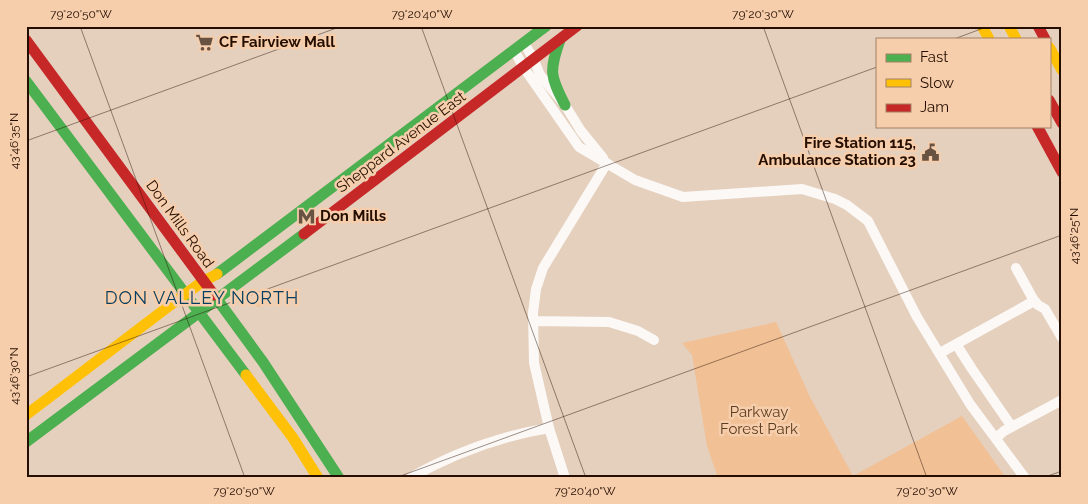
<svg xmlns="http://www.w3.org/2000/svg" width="1088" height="504" font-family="Raleway,sans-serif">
<rect width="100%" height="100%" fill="#e5cfbd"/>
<!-- green -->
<path fill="#f1c095" d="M261,294L267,297L269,304L264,303L259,307C254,306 253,303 254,298L256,295Z
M776,322L810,397L853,476L962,416L1006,478H712L717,475L707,446L692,355L682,343Z"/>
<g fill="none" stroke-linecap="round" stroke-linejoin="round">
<!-- street -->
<path stroke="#fbf8f5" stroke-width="10" d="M524,43L534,60L540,75L565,105L581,131L603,158
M514,50L524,68L579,147L635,180L683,197L802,189L835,199L847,205L868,221L917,317L970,404L1025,478
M1016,268L1033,299L1038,305L1045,309L1062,338
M533,321L609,322L638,331L654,340
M956,344L972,369L1012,427
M940,353L1034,301
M996,438L1004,431L1062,400
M410,478C452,454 501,436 549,428
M565,478L549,428L534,363L533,313L536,289L543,268L607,163"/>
<!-- fast -->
<path stroke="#4caf50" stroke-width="11" d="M560,40C549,71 550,76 565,105
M26,81L246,375
M217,274L546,26
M214,295L263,362L339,478
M26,442L304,234"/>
<!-- slow -->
<path stroke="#ffc107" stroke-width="11" d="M982,26L989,39
M1009,26L1016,39
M1049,47L1062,70
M246,375L293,438L318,478
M26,415L173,303L202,282L217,274"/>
<!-- jam -->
<path stroke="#c62828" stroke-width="11" d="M1038,26L1045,39
M26,40L214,295
M1049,100L1062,123
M1037,126L1062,172
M304,234L577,26"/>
</g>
<!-- ticks -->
<path fill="none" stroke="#250e00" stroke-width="1" stroke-opacity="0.45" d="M80,26L245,478M421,26L586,478M763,26L927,478M954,39L989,26M26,141L342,26M26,377L877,67M395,478L1062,235M1042,478L1062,471"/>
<!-- icons -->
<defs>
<symbol id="supermarket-bare" viewBox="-9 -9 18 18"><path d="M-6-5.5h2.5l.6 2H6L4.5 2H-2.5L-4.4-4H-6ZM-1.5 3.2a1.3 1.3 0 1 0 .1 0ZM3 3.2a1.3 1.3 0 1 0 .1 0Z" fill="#685242" stroke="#f6ceac" stroke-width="2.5" paint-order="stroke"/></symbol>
<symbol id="civic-bare" viewBox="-9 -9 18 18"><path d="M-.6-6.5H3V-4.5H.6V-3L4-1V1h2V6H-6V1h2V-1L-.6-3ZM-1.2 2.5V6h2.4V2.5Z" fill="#685242" stroke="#f6ceac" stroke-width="2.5" paint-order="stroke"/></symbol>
<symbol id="metro-bare" viewBox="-9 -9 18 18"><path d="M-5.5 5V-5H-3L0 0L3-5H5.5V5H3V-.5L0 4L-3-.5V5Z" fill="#685242" stroke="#f6ceac" stroke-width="2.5" paint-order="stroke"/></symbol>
</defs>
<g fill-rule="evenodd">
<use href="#supermarket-bare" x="192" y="30" width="25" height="25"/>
<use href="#civic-bare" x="918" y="140" width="25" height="25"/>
<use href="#metro-bare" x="294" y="204" width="25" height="25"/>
</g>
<g text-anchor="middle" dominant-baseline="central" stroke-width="5" stroke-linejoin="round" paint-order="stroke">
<!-- poi labels -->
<g font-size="15" font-weight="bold" fill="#250e00" stroke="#f6ceac" text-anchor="start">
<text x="219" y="42">CF Fairview Mall</text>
<text x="916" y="143" text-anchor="end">Fire Station 115,<tspan x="916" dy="17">Ambulance Station 23</tspan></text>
<text x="320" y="216">Don Mills</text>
</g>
<!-- street labels -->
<g font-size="15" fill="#250e00" stroke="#f6ceac">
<text transform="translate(401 142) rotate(-37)">Sheppard Avenue East</text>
<text transform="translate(180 224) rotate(54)">Don Mills Road</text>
</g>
<!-- park labels -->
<g font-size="15" fill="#5e3e20" stroke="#f6ceac">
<text x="759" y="412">Parkway<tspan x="759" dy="17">Forest Park</tspan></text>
</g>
<!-- quarter labels -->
<g font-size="18" letter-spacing="1" fill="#033d5f" stroke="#f6ceac">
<text x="202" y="297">DON VALLEY NORTH</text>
</g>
</g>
<!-- border -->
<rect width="1088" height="504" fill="none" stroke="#f6ceac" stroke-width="55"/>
<!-- legend -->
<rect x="876" y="38" width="175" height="90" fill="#f6ceac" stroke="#a28167"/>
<rect x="886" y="54" width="25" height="8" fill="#4caf50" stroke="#a28167"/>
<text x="920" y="62" font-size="15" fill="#250e00">Fast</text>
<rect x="886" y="79" width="25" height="8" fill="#ffc107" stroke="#a28167"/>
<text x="920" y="88" font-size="15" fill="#250e00">Slow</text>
<rect x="886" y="104" width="25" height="8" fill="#c62828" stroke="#a28167"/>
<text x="920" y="112" font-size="15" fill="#250e00">Jam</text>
<rect x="28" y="28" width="1032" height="448" fill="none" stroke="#250e00" stroke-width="2"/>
<g font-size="12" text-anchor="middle" fill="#250e00">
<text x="81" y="18">79°20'50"W</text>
<text x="422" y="18">79°20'40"W</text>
<text x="763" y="18">79°20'30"W</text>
<text transform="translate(14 141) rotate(-90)" y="4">43°46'35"N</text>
<text transform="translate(1074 236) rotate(-90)" y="4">43°46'25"N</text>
<text transform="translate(14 376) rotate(-90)" y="4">43°46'30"N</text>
<text x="244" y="495">79°20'50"W</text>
<text x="585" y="495">79°20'40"W</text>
<text x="927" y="495">79°20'30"W</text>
</g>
</svg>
